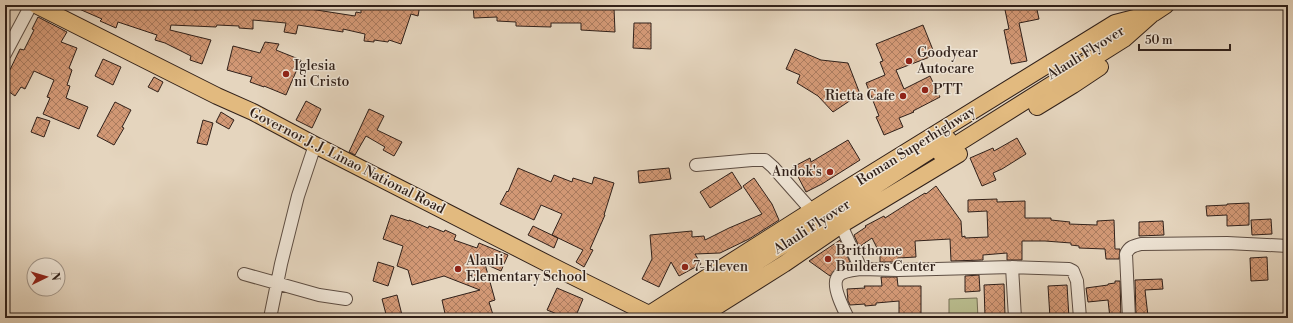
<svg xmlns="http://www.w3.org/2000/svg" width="1293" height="323" font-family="'Libre Bodoni',serif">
<defs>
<pattern id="building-cross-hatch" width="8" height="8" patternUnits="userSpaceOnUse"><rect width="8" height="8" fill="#d29875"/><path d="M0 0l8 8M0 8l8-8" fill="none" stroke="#ab7c5f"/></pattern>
</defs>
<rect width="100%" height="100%" fill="#e5d5be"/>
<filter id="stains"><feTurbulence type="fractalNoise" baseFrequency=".005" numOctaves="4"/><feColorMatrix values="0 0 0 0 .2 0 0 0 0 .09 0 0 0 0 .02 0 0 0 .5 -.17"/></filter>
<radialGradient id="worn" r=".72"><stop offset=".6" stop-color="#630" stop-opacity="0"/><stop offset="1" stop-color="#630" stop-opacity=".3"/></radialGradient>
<!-- green -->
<path fill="#b9bc8e" stroke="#756e54" d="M977,298L978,318H949V299Z"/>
<!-- building -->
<path fill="url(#building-cross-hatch)" stroke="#31211a" d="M70,5H146L158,9V5H196L194,10L217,8V5L256,6L257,5L271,7V5H299L311,7L310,9L355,16L356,12L361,13V5H420L418,16L411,14L401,44L389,40L388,42L374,40V42L364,41L365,34L343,29V32L298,25L296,34L284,32L286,23L253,20V29L239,28V26L217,25L216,27L171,25L170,30L211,40L202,64L190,60L191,56L165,43L155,40L157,35L118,22L116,28L100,21L102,19Z
M473,5H562V8H581V5H595V9L614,8L615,32L581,30V23H551V27L516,26V22L497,21V17L474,18Z
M1004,5H1036L1039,19L1019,23L1027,61L1011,64L1004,30L1009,29Z
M38,17L67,32L61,42L77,48L69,68L72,70L67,85L70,86L66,98L88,107L79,129L43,114L50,98L47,97L54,80L34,71L25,89L21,87L15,96L5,89V80L20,49L24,50L34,30L32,29Z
M634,23H651V49L633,48Z
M923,25L935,55L896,70L904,89L930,76L940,97L913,111L914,112L899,118L903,127L884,135L876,117L879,116L866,83L885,75L880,62L883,61L876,44Z
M265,42L279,44L276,50L301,60L286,95L264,86V87L250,82L252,77L227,70L233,46L260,53Z
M795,49L821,60L848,63L860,94L833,112L818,96L797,83L800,75L786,69Z
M103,59L121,67L113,85L95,76Z
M154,77L163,82L158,92L148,87Z
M306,101L321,109L312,128L296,120Z
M115,102L131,110L122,127L124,128L114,145L97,136Z
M369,109L384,116L377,130L402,142L394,156L383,150L385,147L366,136L355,155L349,152Z
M221,112L234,120L229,129L216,122Z
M37,117L50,121L44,137L31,132Z
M203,120L213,123L207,145L197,143Z
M1017,138L1026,154L1002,169L993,173L996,180L982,186L970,158L993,148L994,151Z
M848,140L860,160L822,184L806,192L793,167L810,158L811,162Z
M518,168L551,182L554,175L572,182L573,178L592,184L594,177L614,183L604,215H605L590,249L593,250L584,267L576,262L583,250L552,235L562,214L541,205L534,220L500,204L507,191L508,192Z
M669,168L671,179L639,183L638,171Z
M732,172L742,188L710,208L700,192Z
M754,178L772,204L779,220L749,239L720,253L695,254L701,264L679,276L671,262L659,287L642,279L652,259L650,235L692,231V237L704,236L705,240L729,228L762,214L743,186Z
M936,186L961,221L962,237L965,236V238L988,237L987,211L968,212V200L997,199V202L1025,201V218H1051V220L1070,222L1069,224L1097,225V221L1114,220L1115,249H1120L1119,259H1106L1105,249L1079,248V246L1071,245V243L1045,241H1022V260H1007V253L983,255V260L951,261L950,239L915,241L916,257L898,258L897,262H880V254L872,238L859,247L854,235L866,227L865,226L884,216L885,218L907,204L925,193L926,194Z
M1249,203V225L1227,226V215L1207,216L1206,206L1227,205V204Z
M391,215L409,221V220L428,228L429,226L444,232L445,230L456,235L454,240L477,248L479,243L508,255L501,271L485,264L495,300L489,302L494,318H446L442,300L480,290L444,276L412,285L408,270L397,266L403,246L383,239Z
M1271,219L1272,234L1252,235L1251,220Z
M1163,221L1164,235L1139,236V222Z
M533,226L558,238L554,248L528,235Z
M840,240L850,262L837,268L830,276L809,261Z
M1267,257L1268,280L1251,281L1250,258Z
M378,262L394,267L388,286L373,281Z
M979,275L980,291L965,292V276Z
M881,277H897L898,286H921V316L899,317V301L876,303V305L865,306V304L850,305L848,301L847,289L865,288L864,286H882Z
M1162,279L1163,289L1145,290L1148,316L1136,317L1135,280Z
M1115,281H1120L1121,318H1110L1108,300L1088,302L1086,288L1108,285V284L1115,283Z
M1004,284L1005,315L985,316L984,285Z
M1067,285L1069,318H1050L1048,286Z
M557,288L583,299L575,318H567L547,310Z
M397,295L402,315L387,318L382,299Z"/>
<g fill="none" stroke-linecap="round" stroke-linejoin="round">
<defs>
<path id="minor" d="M5,54L31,5
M696,165L752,160H765L773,167L812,211
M841,225L861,269C854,270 840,271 837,278C832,287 844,310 848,318
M1012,267L1015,318
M861,269L898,270L1012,267L1069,269L1073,271L1077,281L1080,318
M244,274L319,295L346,299
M270,318L281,264L298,196L315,145
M1129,318L1126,254C1129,247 1133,246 1141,244L1227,243L1288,246"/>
<path id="major" d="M36,5L217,96L253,112L315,145L562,271L657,318
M1037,107L1073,85L1100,67
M941,154L1124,39L1151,15
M643,318L838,194L1115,23L1154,13L1166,5
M670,318L948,139
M698,318L784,264L841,225L959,154"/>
</defs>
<!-- minor casing -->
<use href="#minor" stroke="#5e4e43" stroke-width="14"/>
<!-- major casing -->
<use href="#major" stroke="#31211a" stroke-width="18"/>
<!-- minor -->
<use href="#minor" stroke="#eee4d5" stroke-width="12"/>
<!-- major -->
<use href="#major" stroke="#e2ba7f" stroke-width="16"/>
</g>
<!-- markers -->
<g fill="#8f2418" stroke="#eee4d5" stroke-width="1.5">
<circle cx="909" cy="61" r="4"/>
<circle cx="286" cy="74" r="4"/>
<circle cx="925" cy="90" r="4"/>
<circle cx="903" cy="96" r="4"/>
<circle cx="830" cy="172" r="4"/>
<circle cx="828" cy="259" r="4"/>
<circle cx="685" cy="267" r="4"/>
<circle cx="458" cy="269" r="4"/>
</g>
<g text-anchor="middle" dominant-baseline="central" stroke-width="3" stroke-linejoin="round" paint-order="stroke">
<!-- poi labels -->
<g font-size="14" fill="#31211a" stroke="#eee4d5" text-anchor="start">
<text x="917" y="53">Goodyear<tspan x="917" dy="16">Autocare</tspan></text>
<text x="294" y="66">Iglesia<tspan x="294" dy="16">ni Cristo</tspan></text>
<text x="933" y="90">PTT</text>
<text x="895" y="96" text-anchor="end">Rietta Cafe</text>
<text x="822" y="172" text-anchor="end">Andok's</text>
<text x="836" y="251">Britthome<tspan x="836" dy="16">Builders Center</tspan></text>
<text x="466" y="261">Alauli<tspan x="466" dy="16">Elementary School</tspan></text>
<text x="693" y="267">7-Eleven</text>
</g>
<!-- street labels -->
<g font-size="14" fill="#31211a" stroke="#eee4d5">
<text transform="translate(1086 53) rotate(-32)">Alauli Flyover</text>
<text transform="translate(916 146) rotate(-32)">Roman Superhighway</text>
<text transform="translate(347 161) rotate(27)">Governor J. J. Linao National Road</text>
<text transform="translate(812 227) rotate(-33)">Alauli Flyover</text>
</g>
</g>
<!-- margin -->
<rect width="1293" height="323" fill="none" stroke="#e5d5be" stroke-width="20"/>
<rect x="6" y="6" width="1281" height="311" fill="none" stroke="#31211a" stroke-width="2"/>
<rect x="10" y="10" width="1273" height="303" fill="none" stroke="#31211a"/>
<!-- north arrow -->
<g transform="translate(46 277) rotate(85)"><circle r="19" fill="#eee4d5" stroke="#a2968a"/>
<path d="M0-3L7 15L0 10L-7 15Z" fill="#8f2418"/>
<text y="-6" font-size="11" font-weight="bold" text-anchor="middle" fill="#31211a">N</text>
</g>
<!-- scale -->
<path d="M1139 44v6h91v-6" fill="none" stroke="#31211a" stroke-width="2"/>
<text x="1145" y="44" font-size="12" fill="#31211a" stroke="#eee4d5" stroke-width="3" paint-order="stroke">50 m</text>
<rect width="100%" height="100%" filter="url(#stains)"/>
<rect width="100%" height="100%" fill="url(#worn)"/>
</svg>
